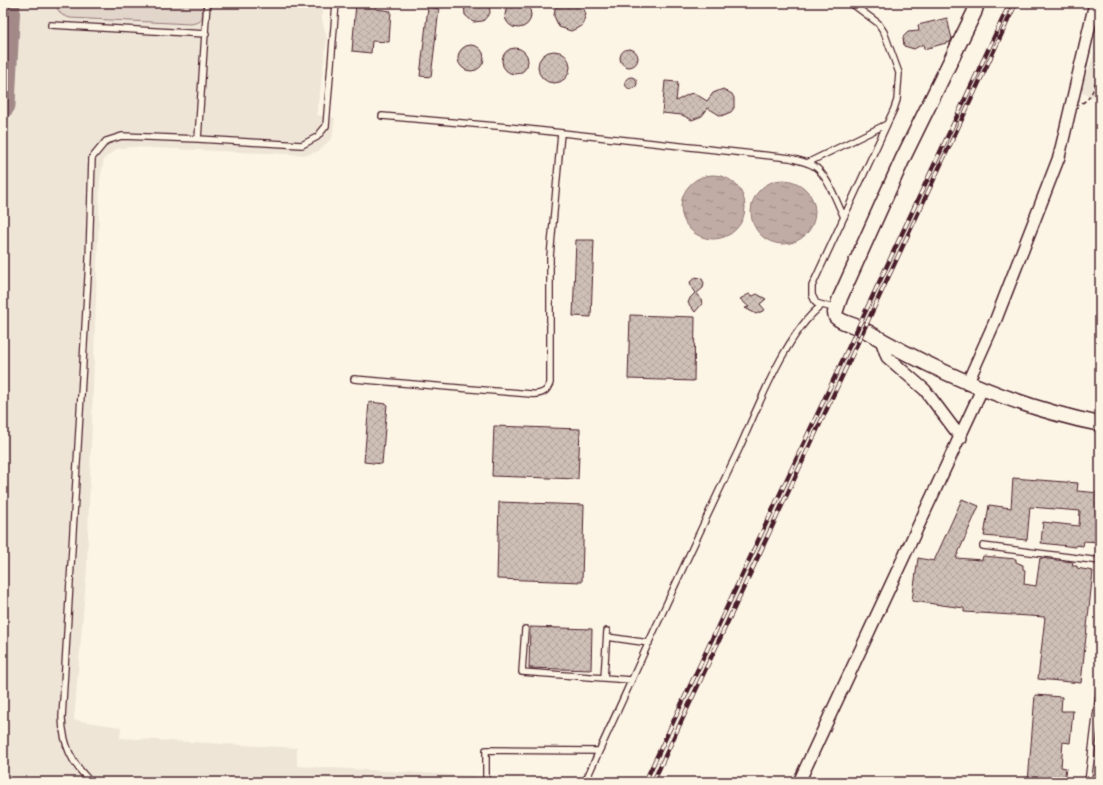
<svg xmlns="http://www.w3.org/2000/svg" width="1103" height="785" font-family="'Shantell Sans',sans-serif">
<defs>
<pattern id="water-ripples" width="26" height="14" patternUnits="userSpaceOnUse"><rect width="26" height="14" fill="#c0aca5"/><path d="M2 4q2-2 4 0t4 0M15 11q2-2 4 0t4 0" fill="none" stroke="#9e8b87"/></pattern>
<pattern id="building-cross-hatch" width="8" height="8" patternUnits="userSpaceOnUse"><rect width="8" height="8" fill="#cfc0b7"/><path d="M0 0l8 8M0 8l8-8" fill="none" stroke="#b3a59e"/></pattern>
</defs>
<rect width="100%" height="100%" fill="#fcf5e5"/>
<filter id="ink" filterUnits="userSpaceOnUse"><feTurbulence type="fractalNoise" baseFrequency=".025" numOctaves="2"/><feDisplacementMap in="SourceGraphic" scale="8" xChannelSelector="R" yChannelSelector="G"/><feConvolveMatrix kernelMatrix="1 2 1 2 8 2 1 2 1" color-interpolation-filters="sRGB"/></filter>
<g filter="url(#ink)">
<!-- built -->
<path fill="#eee5d7" d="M3,3H322V20L327,38L317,115L335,118L332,138L319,151L307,155L131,147L116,149L104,159L100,180L87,568L74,720L121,727L120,738L297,748V766L476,776V782H3Z
M1100,29V99L1079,92L1093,57Z"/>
<!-- grass -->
<path fill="#e2d5ca" stroke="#967a7a" d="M53,3H203L202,19L199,22L191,24L70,18L62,15Z"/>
<!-- water -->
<path fill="url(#water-ripples)" stroke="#917474" d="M681 207a32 32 0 1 1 64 0a32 32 0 1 1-64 0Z
M751 212a32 32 0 1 1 64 0a32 32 0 1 1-64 0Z"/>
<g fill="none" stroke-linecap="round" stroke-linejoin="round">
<!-- taxiway -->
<path stroke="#a38a88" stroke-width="25" d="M3,105L8,3"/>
</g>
<!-- building -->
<path fill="url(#building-cross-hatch)" stroke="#4a1f2b" d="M505 15a13 13 0 1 1 26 0a13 13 0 1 1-26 0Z
M356,3H377L376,9L391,11L389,42L372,41L371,53L352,51Z
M464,3H489L490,13L483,21L473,22L465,15Z
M560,3H581L586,14L582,26L571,31L559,27L554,16L555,9Z
M428,7L439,9L431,77L420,76Z
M947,18L952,39L950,42L924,49L923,44L914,49L904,46L903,37L908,32L919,31L918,25Z
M458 58a13 13 0 1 1 26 0a13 13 0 1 1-26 0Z
M502 61a13 13 0 1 1 26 0a13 13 0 1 1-26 0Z
M620 58a9 9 0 1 1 18 0a9 9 0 1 1-18 0Z
M538 67a16 16 0 1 1 32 0a16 16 0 1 1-32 0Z
M625 83a6 6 0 1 1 12 0a6 6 0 1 1-12 0Z
M665,81L678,82L676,101L689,94L694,93L707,101L713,93L723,89L732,94L734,98V108L731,112L721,116L708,108L702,116L692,120L682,115L662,113Z
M576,240H594L591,317L573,316Z
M696,277L702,279L704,283L703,288L697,293L701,299L702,304L695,312L688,303L690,298L695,293L691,287L690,282Z
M749,294L753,296L757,294L766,299L760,304L765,310L756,314L745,308L749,307L740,299Z
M630,315L695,317L694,381L628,379Z
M369,402L387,404L382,464L364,462Z
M494,426L580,429L578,479L492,476Z
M1013,478L1078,483L1077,491L1100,493L1099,542L1084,541L1083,546L1076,545V547L1041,543L1043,522L1079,526L1080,511L1030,507L1027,540L984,536L989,505L1011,508Z
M962,499L979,506L956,558L982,560L983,556L1016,559V562L1023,565V569L1025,570L1024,584L1036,586L1040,558L1073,562L1072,566H1077V568L1093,571L1081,683L1038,679L1045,617L964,612V608L912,601L918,558L934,561Z
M499,502L584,505L582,582L497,579Z
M530,627L592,629L591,670L529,668Z
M1035,695L1062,697L1061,711H1073L1070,743L1063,742L1061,767L1066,768L1064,782H1028Z"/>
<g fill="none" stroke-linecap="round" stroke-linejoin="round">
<defs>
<path id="service" d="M207,3L198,139L302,145L317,137L326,126L336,3
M51,25L206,34
M382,116L508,127L790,158C797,160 807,162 814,166C827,174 837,203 844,217
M807,163L887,124
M836,309L816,303L812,295V286L894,109L897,100L899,73L884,32L878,23L851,3
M354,379L531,394C541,395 547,392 550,383V257L561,133
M983,546L1100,561
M525,629L522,672L631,680
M607,637L649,643
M604,678L607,631
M91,782C72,764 63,745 62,718L89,260L92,158L106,141L122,136L198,139
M486,782V750L599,751
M585,782C636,671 686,559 739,449C758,407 786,333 821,306
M1088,782L1100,686"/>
<path id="minor" d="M881,340L887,357L925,390L961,438
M967,384L996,319L1059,157L1095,3
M799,782L982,389"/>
<path id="tertiary" d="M977,3L974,13L903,158L840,298L835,313L836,317C843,324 857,325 866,331C940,374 1016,407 1100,424"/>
</defs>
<!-- service casing -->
<use href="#service" stroke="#4a1f2b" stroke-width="8"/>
<!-- minor casing -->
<use href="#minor" stroke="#4a1f2b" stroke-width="14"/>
<!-- tertiary casing -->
<use href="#tertiary" stroke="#4a1f2b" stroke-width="17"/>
<!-- path -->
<path stroke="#4a1f2b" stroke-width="1.5" stroke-dasharray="4 3" stroke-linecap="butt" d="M1082,103C1096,97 1097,72 1100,59"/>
<!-- service -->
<use href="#service" stroke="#fcf5e5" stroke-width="5.5"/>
<!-- minor -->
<use href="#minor" stroke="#fcf5e5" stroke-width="11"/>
<!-- tertiary -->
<use href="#tertiary" stroke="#fcf5e5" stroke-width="14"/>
<defs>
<path id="rail" d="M645,782L1010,3
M653,782L1016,3"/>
</defs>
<!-- rail casing -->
<use href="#rail" stroke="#4a1f2b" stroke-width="4.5"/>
<!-- rail -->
<use href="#rail" stroke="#fcf5e5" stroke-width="3" stroke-dasharray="9" stroke-linecap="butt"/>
</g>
</g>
<!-- margin -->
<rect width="1103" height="785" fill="none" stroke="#fcf5e5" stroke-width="16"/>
<rect x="8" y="8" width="1087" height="769" fill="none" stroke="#4a1f2b" stroke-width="1.5" filter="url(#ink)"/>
</svg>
